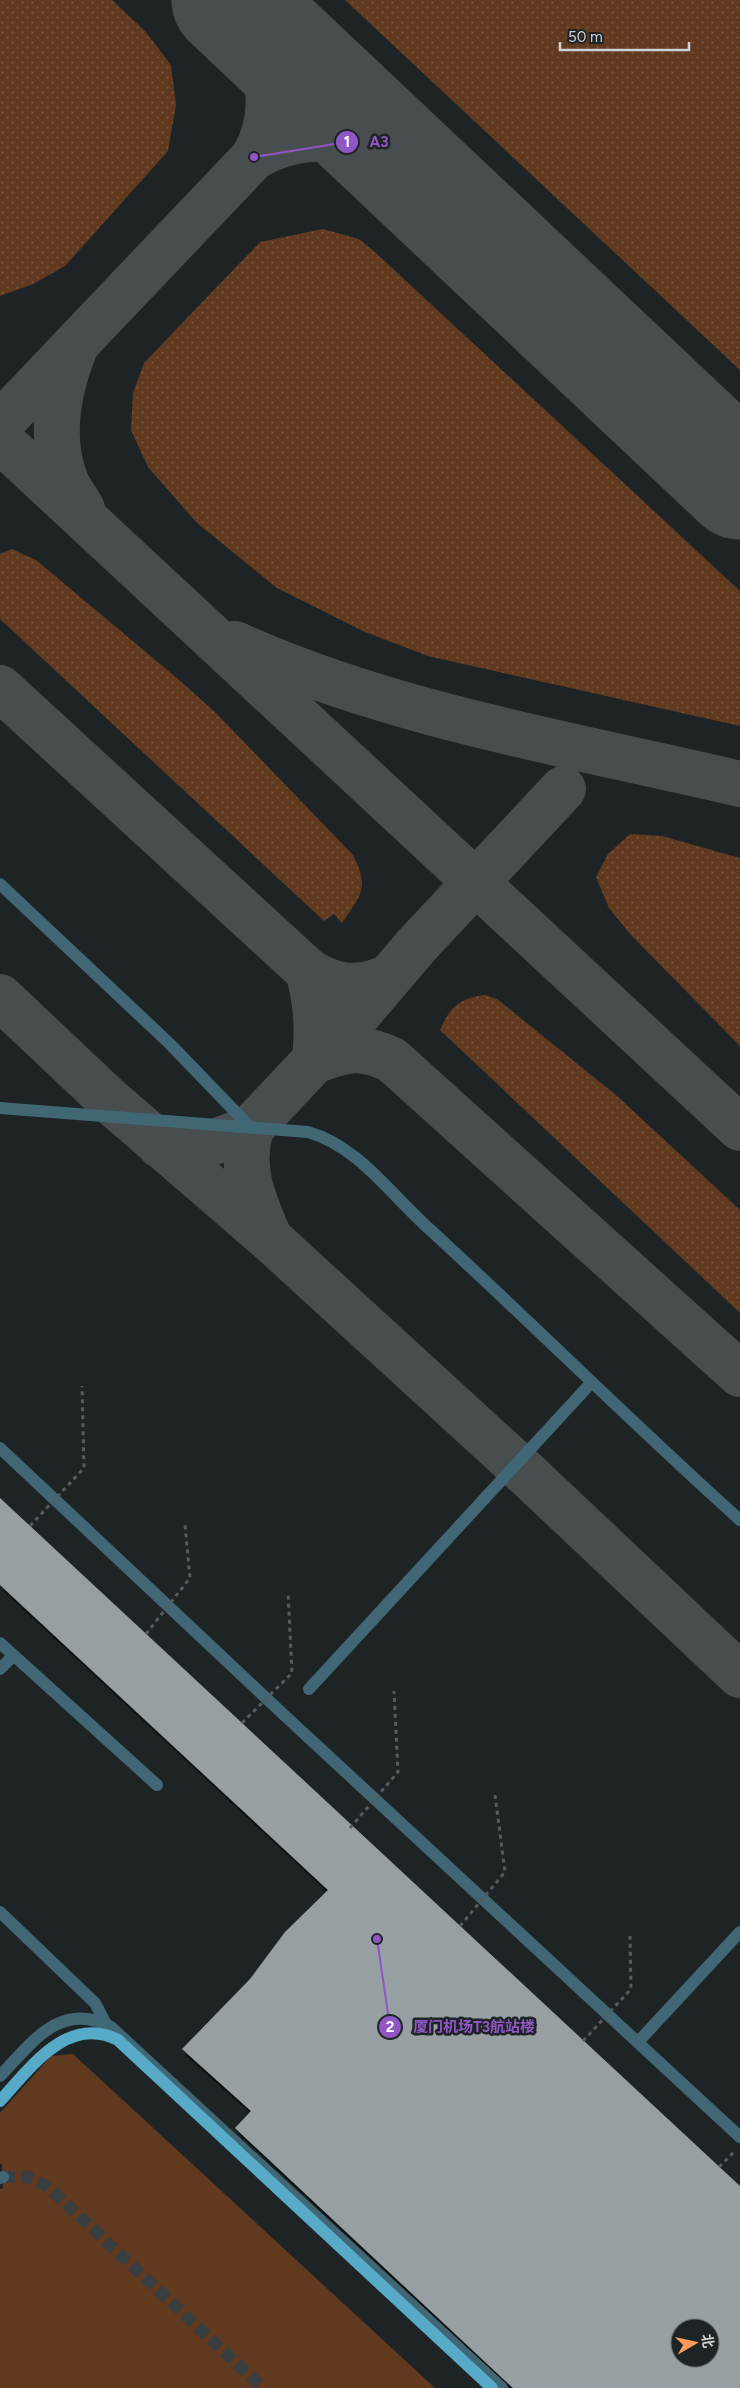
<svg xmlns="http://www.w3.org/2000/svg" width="740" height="2388" font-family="Figtree,'Noto Sans SC',sans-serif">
<defs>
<pattern id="grass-dots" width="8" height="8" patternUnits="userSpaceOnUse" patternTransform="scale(1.25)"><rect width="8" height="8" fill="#60391f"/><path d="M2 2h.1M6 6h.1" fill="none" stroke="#76553f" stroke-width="1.8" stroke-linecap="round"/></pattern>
<filter id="shadow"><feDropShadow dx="3" dy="5.5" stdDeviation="0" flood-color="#0009"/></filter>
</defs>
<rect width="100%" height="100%" fill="#1e2426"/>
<!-- grass -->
<path fill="url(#grass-dots)" d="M0,0H112L145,31L171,65L176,105L168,151L65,266L33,284L0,296Z
M345,0H740V370Z
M323,229L359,239L376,253L740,591V726L428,656L365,632L277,588L196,522L148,467L131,430L133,393L144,363L260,242Z
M12,549L36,560L178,679L216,713L353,855C370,888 361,895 342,923L334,914L324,921L0,619V554Z
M630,834L662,836L740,858V1046L630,934L609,908L596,877L608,854Z
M485,995L497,999L616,1095L740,1210V1313L440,1030C450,1007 460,998 485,995Z"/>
<!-- park -->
<path fill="#60391f" d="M73,2054L435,2388H0V2189L3,2188L2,2164H0V2113L51,2056Z"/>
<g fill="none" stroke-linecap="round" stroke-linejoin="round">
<!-- taxiway -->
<path stroke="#484e50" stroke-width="46" d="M236,6C265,53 283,105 254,157C297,132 347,134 392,153
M74,350C58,391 49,439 66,482C70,491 77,500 82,509
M0,424L254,157
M0,440L740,1128
M235,644C391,715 574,745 740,784
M0,688L308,971C335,989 359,990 389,977
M308,971C317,1002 318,1029 315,1061C345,1049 361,1045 392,1060L740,1374
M0,997L108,1099L270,1239L529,1476L740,1675
M251,1128L360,1012L416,946L563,789
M160,1145C194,1151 220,1141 251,1128C239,1168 253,1200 269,1237"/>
<!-- runway -->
<path stroke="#484e50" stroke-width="115" d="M229,0L740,482"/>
</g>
<!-- building -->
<path fill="#979fa2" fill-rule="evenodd" filter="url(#shadow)" d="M0,1498L740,2186V2388H513L235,2128L251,2111L182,2049L250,1979L285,1932L328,1890L0,1585ZM680,2328H710V2358H680Z"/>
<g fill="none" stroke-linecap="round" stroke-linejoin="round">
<!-- minor-tunnel -->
<path stroke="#393e40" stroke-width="12" stroke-dasharray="12 6" stroke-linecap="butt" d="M3,2177H27L48,2187L263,2388"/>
<!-- path -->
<path stroke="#565c5e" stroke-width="3" stroke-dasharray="4 4" stroke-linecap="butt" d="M719,2167L736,2150"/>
<!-- minor -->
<path stroke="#416775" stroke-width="12" d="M0,884L170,1044L251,1128
M0,1108L308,1132C357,1146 388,1191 425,1225C531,1322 633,1424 740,1520
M0,1448L283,1714L740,2137
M0,1643L157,1785
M0,1669L13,1656
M309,1689L592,1382
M0,1912L95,2003L106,2024
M638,2042L740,1932
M0,2076C32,2043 60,2000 111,2027L502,2388
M0,2178L3,2177"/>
<!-- major -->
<path stroke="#57abc9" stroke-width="12" d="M0,2101C30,2068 68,2014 118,2040L492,2388"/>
<!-- path-bridge -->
<path stroke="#565c5e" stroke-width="3" stroke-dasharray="4 4" stroke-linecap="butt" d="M30,1526L84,1468L82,1386
M146,1634L190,1578L185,1525
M242,1723L292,1673L288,1592
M350,1828L398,1772L394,1691
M460,1926L505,1872L495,1795
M583,2041L631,1989L630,1936"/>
</g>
<!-- callouts -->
<path fill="none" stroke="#9056c4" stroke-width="2" d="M254 157L347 142M377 1939L390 2027"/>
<g fill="#9056c4" stroke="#1e2426" stroke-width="2">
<circle cx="254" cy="157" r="5"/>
<circle cx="377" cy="1939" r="5"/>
<circle cx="347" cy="142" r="12"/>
<circle cx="390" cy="2027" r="12"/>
</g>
<g font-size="15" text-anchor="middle" font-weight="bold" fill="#fff">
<text x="347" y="147">1</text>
<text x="390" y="2032">2</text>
</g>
<g font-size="15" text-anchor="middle" font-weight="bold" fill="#9056c4" stroke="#1e2426" stroke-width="5" stroke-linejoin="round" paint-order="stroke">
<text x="379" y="147">A3</text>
<text x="474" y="2032">厦门机场T3航站楼</text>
</g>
<!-- north arrow -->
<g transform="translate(695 2343) rotate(81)"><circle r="24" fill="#1e2426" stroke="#656a6c"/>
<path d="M0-4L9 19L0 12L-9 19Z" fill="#ff9b5a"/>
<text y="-8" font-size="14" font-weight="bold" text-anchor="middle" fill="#cfd3d5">北</text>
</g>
<!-- scale -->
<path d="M560 42v8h129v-8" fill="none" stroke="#cfd3d5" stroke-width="2.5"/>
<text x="568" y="42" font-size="15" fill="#cfd3d5" stroke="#1e2426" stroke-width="4" paint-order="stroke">50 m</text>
</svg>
